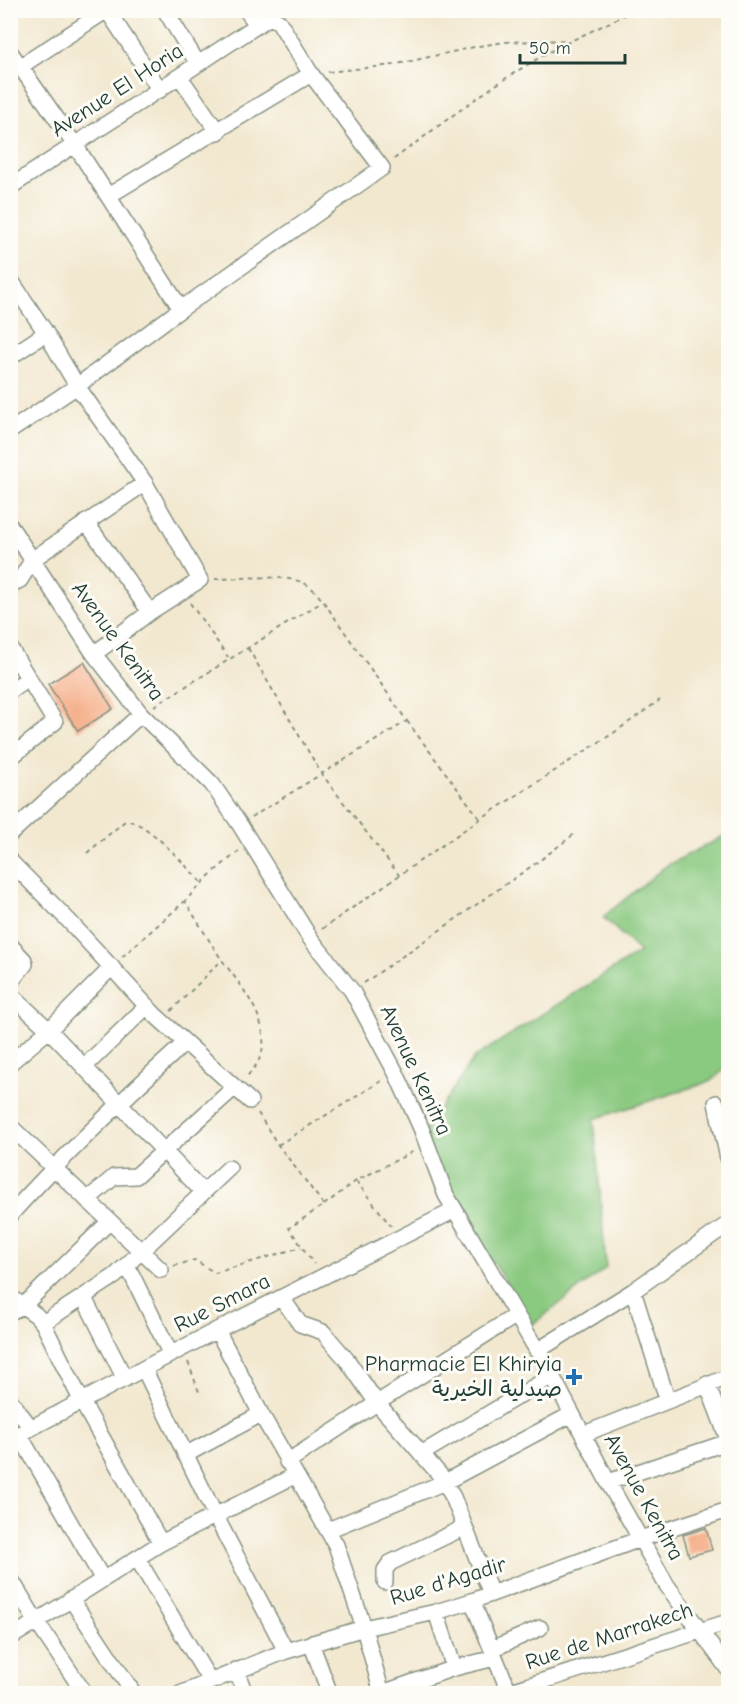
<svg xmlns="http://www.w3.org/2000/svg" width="739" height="1704" font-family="'Comic Neue','Playpen Sans Arabic',sans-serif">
<rect width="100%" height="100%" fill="#fdfcf7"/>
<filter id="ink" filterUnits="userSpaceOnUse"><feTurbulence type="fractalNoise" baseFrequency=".0167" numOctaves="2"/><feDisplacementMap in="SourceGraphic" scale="12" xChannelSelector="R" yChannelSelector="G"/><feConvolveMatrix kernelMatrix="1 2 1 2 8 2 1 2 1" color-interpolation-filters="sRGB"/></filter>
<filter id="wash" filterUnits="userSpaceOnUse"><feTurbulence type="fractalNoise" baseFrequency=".008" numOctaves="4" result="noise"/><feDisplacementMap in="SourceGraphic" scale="24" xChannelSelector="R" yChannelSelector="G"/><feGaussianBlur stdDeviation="1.35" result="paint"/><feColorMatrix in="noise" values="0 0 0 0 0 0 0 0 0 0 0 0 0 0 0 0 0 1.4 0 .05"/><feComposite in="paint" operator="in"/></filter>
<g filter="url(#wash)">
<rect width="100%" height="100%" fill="#f2e8d0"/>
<!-- green -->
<path fill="#8ac980" stroke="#54835a" stroke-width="1.5" d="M728,834V1066L711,1081L594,1119L606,1268L533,1324L416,1143L475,1057L640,952L603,917L666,866Z"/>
<g id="blocks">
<!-- building -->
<path fill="#f5ad87" d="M84,662L113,709L78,731L48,684Z
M706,1528L712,1550L689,1556L683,1535Z"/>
</g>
</g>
<g filter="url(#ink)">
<use href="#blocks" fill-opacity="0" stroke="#889282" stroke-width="1.5"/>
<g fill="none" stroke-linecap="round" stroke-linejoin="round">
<defs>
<path id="minor" d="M107,10L160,90
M165,10L198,64
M246,10L257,24
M10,52L75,145L181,309
M21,66L107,10
M180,77L218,132
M10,187L270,17L279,22L311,74L382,168L181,309L77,386L10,431
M108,196L311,74
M10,279L46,333L77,386L145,483L200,580L150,612L94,654
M10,357L46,333
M86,522L150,612
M10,526L94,654L141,714L212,784L240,825L310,938L352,991L396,1073L421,1128L446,1195L455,1210L552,1376L608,1482L666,1584L728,1669
M10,585L20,580L33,559L145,483
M10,648L55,722L10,758
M10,691L29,678
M10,834L141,714
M10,861L70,922L155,1015L250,1101
M10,945L24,960L25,964L10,983
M10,994L49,1030L203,1192
M10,1063L49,1030L112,967
M84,1067L147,1006
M716,1103L728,1158
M10,1126L161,1270
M87,1200L114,1177L136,1176L235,1087
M10,1215C65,1154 124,1098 185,1043
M127,1265L171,1355
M633,1291L667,1399
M10,1297L36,1315L43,1323L82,1402L161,1543
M84,1298L125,1379
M282,1298L300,1324L323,1332L347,1360L377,1403L440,1475L453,1497L491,1594
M10,1312L23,1306L109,1222
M43,1323L115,1276L229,1168
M217,1330L261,1414L336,1545L364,1628L381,1690L385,1692L454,1668L495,1658
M537,1351L633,1291L728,1224
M144,1369L215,1515L286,1651
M707,1384L728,1439
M10,1400L31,1428
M19,1434L102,1578
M584,1434L728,1377
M10,1439L217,1330L455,1210
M421,1454L552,1376
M185,1455L261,1414
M287,1462L377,1403L515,1316
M608,1482L728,1442
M328,1530L445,1482L572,1414
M137,1558L210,1681
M10,1578L36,1621L85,1694
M385,1582V1570L390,1563L465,1527
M71,1599L134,1694
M472,1601L510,1694
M436,1612L454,1668
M10,1638L161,1543L296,1475
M311,1643L330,1694
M492,1649L540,1628
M236,1670L245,1694
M180,1694L286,1651L364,1628L436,1612L472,1601L640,1539L728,1510
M502,1694L728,1622"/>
</defs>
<!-- minor casing -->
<use href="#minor" stroke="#889282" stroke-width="18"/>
<!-- path -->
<path stroke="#889282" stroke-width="2" stroke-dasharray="4.5 4.5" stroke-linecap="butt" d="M328,72L393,65L479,46L505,42L568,40
M394,159C443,123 492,84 546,54C574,38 605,26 633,10
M215,579C240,579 284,573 306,584C313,588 318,595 323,601L407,721L252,817
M190,603L228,657
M248,648L321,773L399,875
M154,706L322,602
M407,721L480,819
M239,851L210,875L185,901C197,920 209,941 222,960C247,994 287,1040 245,1078
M87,853L125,821C145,818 187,868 202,883
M322,929L480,819L615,732L660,700
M122,957L185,901
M364,983L539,861L577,832
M171,1011L222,960
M258,1113L278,1145L324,1205L289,1228L314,1264
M278,1145L383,1080
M356,1181L391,1226
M324,1205L356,1181L414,1151
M174,1266L195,1260L215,1273L301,1247
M188,1362L199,1392"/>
<!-- minor -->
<use href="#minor" stroke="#fff" stroke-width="15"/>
</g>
</g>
<!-- markers -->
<path fill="#1f6fb2" stroke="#fdfcf7" stroke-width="2" d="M571 1368h6v6h6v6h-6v6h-6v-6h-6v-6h6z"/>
<g text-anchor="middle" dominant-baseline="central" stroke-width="6" stroke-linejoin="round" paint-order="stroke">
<!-- street labels -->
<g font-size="22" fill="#1f3d34" stroke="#fdfcf7">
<text transform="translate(117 90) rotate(-33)">Avenue El Horia</text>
<text transform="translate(118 641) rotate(54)">Avenue Kenitra</text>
<text transform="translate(416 1070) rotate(65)">Avenue Kenitra</text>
<text transform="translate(222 1303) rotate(-27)">Rue Smara</text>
<text transform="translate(644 1497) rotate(61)">Avenue Kenitra</text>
<text transform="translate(448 1581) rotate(-17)">Rue d'Agadir</text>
<text transform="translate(609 1636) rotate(-18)">Rue de Marrakech</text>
</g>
<!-- poi labels -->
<g font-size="22" fill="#1f3d34" stroke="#fdfcf7" text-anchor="end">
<text x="562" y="1364">Pharmacie El Khiryia<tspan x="562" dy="25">صيدلية الخيرية</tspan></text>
</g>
</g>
<!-- margin -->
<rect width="739" height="1704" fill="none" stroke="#fdfcf7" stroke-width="36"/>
<!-- scale -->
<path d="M520 54v9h105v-9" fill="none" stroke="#1f3d34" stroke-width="3"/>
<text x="529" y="54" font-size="18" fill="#1f3d34" stroke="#fdfcf7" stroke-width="4.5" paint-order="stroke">50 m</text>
</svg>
